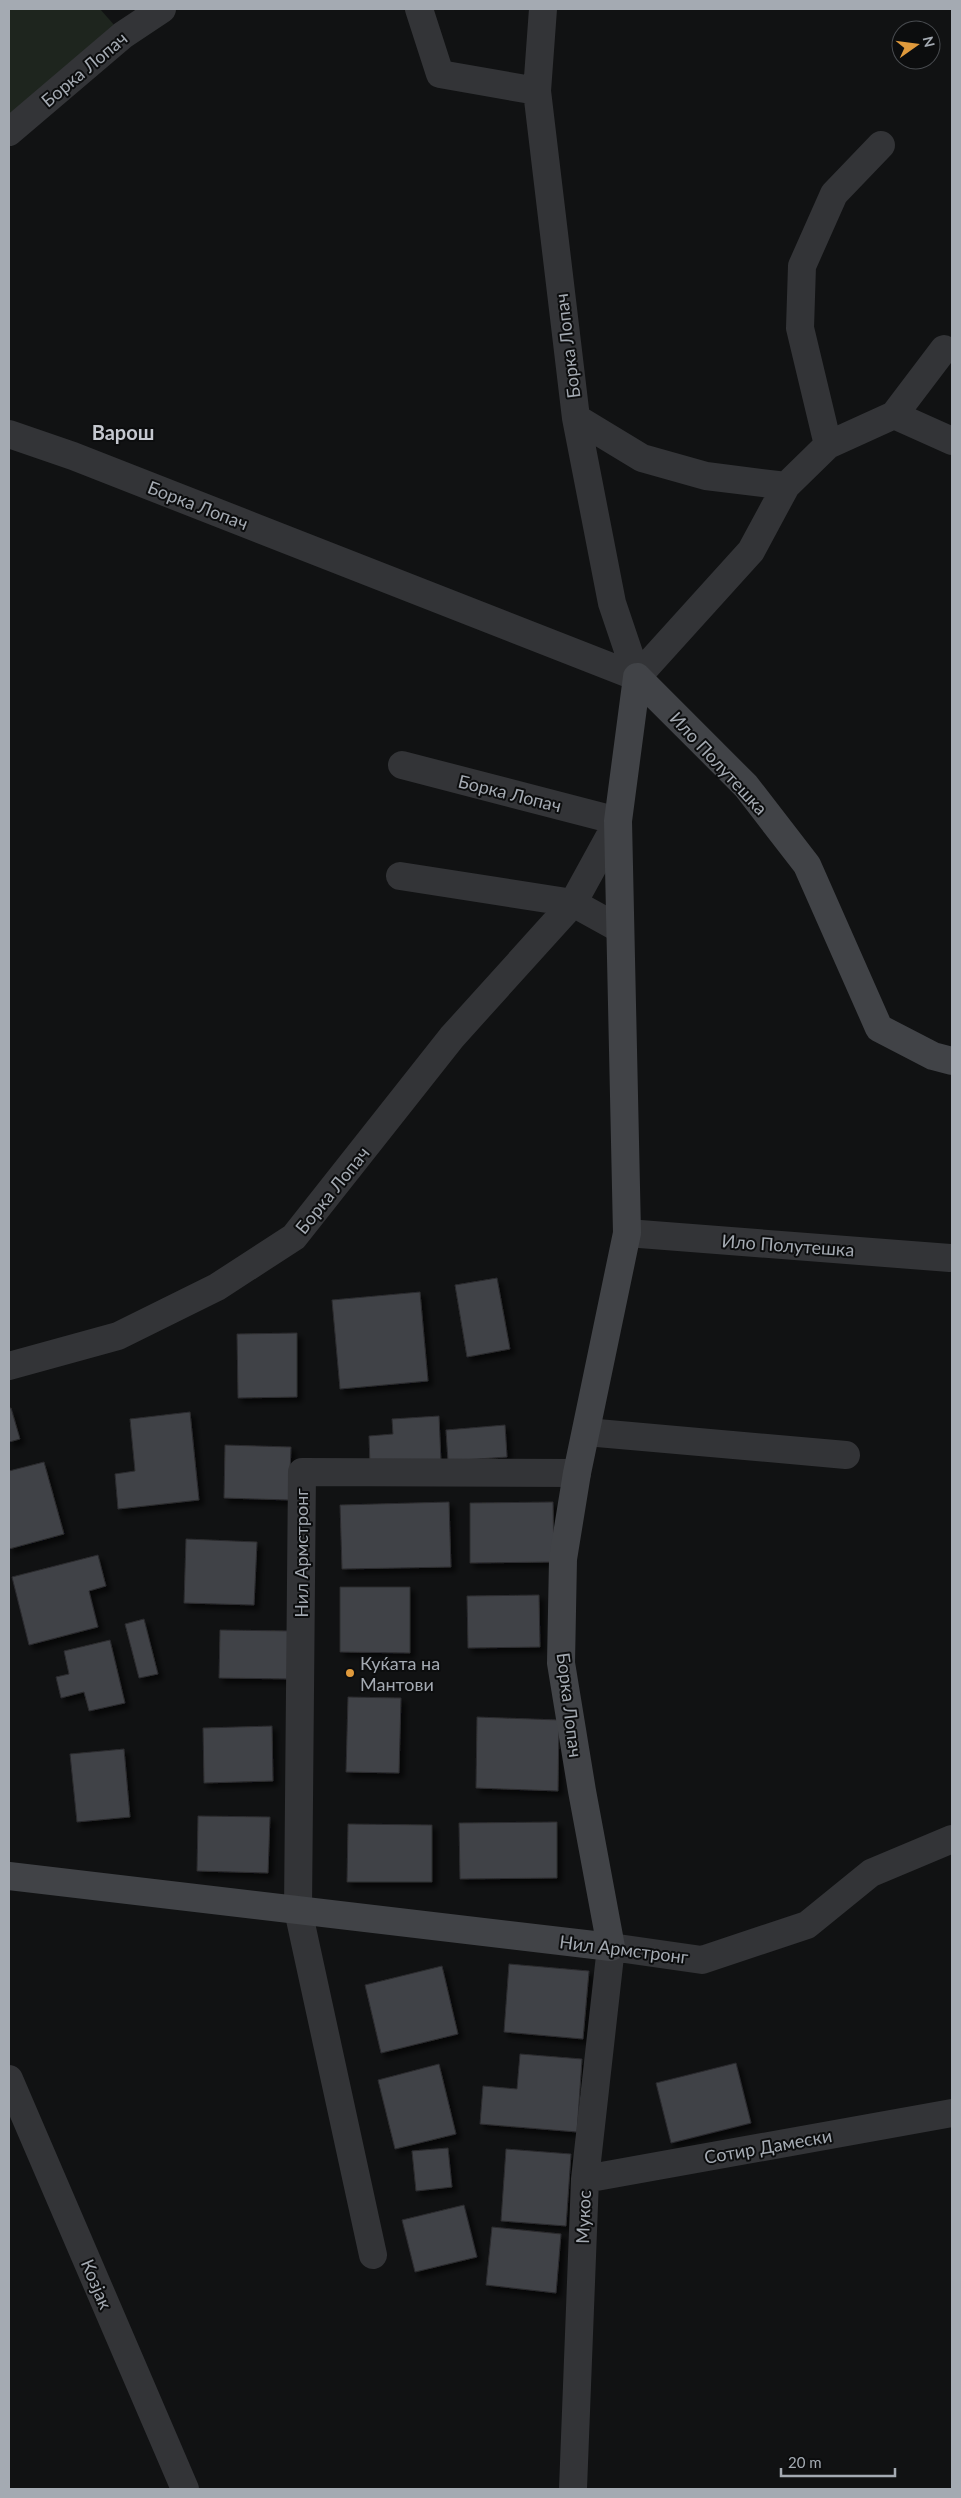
<svg xmlns="http://www.w3.org/2000/svg" width="961" height="2498" font-family="Lato,sans-serif">
<defs>
<filter id="shadow"><feDropShadow dx="4.5" dy="4.5" stdDeviation="2.5" flood-color="#0009"/></filter>
</defs>
<rect width="100%" height="100%" fill="#111213"/>
<!-- green -->
<path fill="#1e251e" d="M9,9H100L123,35L9,132Z"/>
<!-- building -->
<path fill="#404246" stroke="#2c2c2f" filter="url(#shadow)" d="M497,1278L510,1349L467,1357L455,1285Z
M420,1292L428,1381L340,1389L332,1300Z
M297,1333V1397L238,1398L237,1334Z
M9,1408H11L20,1439L9,1442Z
M190,1412L199,1500L118,1509L115,1474L135,1471L130,1419Z
M439,1416L441,1462L370,1466L369,1436L393,1434L392,1419Z
M505,1425L507,1457L448,1461L446,1430Z
M225,1445L291,1447L289,1500L224,1498Z
M44,1462L64,1534L9,1549V1471Z
M449,1502L451,1567L342,1569L340,1505Z
M553,1502L554,1562L470,1563V1503Z
M186,1539L257,1542L254,1605L184,1603Z
M98,1555L106,1586L89,1591L98,1627L29,1645L12,1577Z
M340,1587H410V1653L340,1652Z
M539,1595L540,1647L468,1648L467,1596Z
M144,1619L158,1674L139,1678L125,1624Z
M220,1630L293,1631L291,1679L219,1678Z
M110,1640L125,1703L89,1711L84,1692L61,1698L56,1677L69,1674L64,1651Z
M348,1697L401,1698L399,1773L346,1772Z
M477,1717L559,1720L558,1791L476,1788Z
M272,1726L273,1781L204,1783L203,1728Z
M124,1749L130,1817L77,1822L70,1754Z
M198,1816L270,1817L268,1873L197,1871Z
M557,1822V1878L460,1879L459,1823Z
M348,1824L432,1825V1882H347Z
M509,1964L589,1971L583,2039L504,2032Z
M442,1966L458,2034L381,2053L365,1985Z
M520,2054L582,2059L577,2132L480,2124L483,2086L517,2089Z
M736,2063L751,2123L671,2143L656,2083Z
M439,2064L456,2134L395,2149L378,2080Z
M448,2148L452,2187L416,2191L412,2151Z
M506,2149L571,2154L566,2226L501,2221Z
M464,2205L477,2257L415,2272L402,2220Z
M492,2227L561,2234L556,2293L486,2285Z"/>
<g fill="none" stroke-linecap="round" stroke-linejoin="round">
<!-- street -->
<path stroke="#333437" stroke-width="28" d="M419,9L440,74L537,91
M543,9L537,91L576,418L612,603L637,677
M9,132L123,35L162,9
M894,415L944,349
M576,418L642,458L706,476L786,486
M9,434L73,456L637,677
M828,445L800,328L802,266L834,194L881,145
M637,677L751,551L786,486L828,445L894,415L952,441
M400,876L573,903L620,929
M627,1233L950,1258
M9,1366L118,1336L217,1287L294,1237L452,1037L573,903L618,821L402,765
M586,1432L846,1455
M9,2079L185,2489
M585,2179L952,2113
M373,2255L298,1910L302,1472L577,1473
M573,2489L585,2179L611,1947L702,1960L807,1925L871,1873L952,1839"/>
<!-- secondary -->
<path stroke="#414347" stroke-width="28" d="M637,677L746,786L807,865L879,1028L933,1056L952,1061
M9,1876L611,1947L582,1791L561,1663L563,1559L577,1473L627,1233L618,821L637,677"/>
</g>
<!-- markers -->
<circle fill="#e09a3c" stroke="#0c0d0e" stroke-width="2" cx="350" cy="1673" r="5"/>
<g text-anchor="middle" dominant-baseline="central" stroke-width="4" stroke-linejoin="round" paint-order="stroke">
<!-- street labels -->
<g font-size="18" fill="#a4aab2" stroke="#0c0d0e">
<text transform="translate(84 69) rotate(-40)">Борка Лопач</text>
<text transform="translate(567 346) rotate(-97)">Борка Лопач</text>
<text transform="translate(198 505) rotate(21)">Борка Лопач</text>
<text transform="translate(719 763) rotate(47)">Ило Полутешка</text>
<text transform="translate(510 793) rotate(14)">Борка Лопач</text>
<text transform="translate(332 1190) rotate(-51)">Борка Лопач</text>
<text transform="translate(788 1245) rotate(4)">Ило Полутешка</text>
<text transform="translate(301 1553) rotate(-90)">Нил Армстронг</text>
<text transform="translate(570 1705) rotate(83)">Борка Лопач</text>
<text transform="translate(624 1949) rotate(7)">Нил Армстронг</text>
<text transform="translate(768 2146) rotate(-10)">Сотир Дамески</text>
<text transform="translate(583 2217) rotate(-88)">Мукос</text>
<text transform="translate(97 2284) rotate(67)">Козјак</text>
</g>
<!-- poi labels -->
<g font-size="18" fill="#a4aab2" stroke="#0c0d0e" text-anchor="start">
<text x="360" y="1663">Куќата на<tspan x="360" dy="21">Мантови</tspan></text>
</g>
<!-- quarter labels -->
<g font-size="20" font-weight="bold" fill="#c5c8cf" stroke="#0c0d0e">
<text x="123" y="432">Варош</text>
</g>
</g>
<!-- border -->
<rect width="961" height="2498" fill="none" stroke="#a4aab2" stroke-width="20"/>
<!-- north arrow -->
<g transform="translate(916 45) rotate(76)"><circle r="24" fill="#0c0d0e" stroke="#494c50"/>
<path d="M0-4L9 19L0 12L-9 19Z" fill="#e09a3c"/>
<text y="-8" font-size="14" font-weight="bold" text-anchor="middle" fill="#a4aab2">N</text>
</g>
<!-- scale -->
<path d="M781 2468v8h114v-8" fill="none" stroke="#a4aab2" stroke-width="2.5"/>
<text x="788" y="2468" font-size="15" fill="#a4aab2" stroke="#0c0d0e" stroke-width="4" paint-order="stroke">20 m</text>
</svg>
